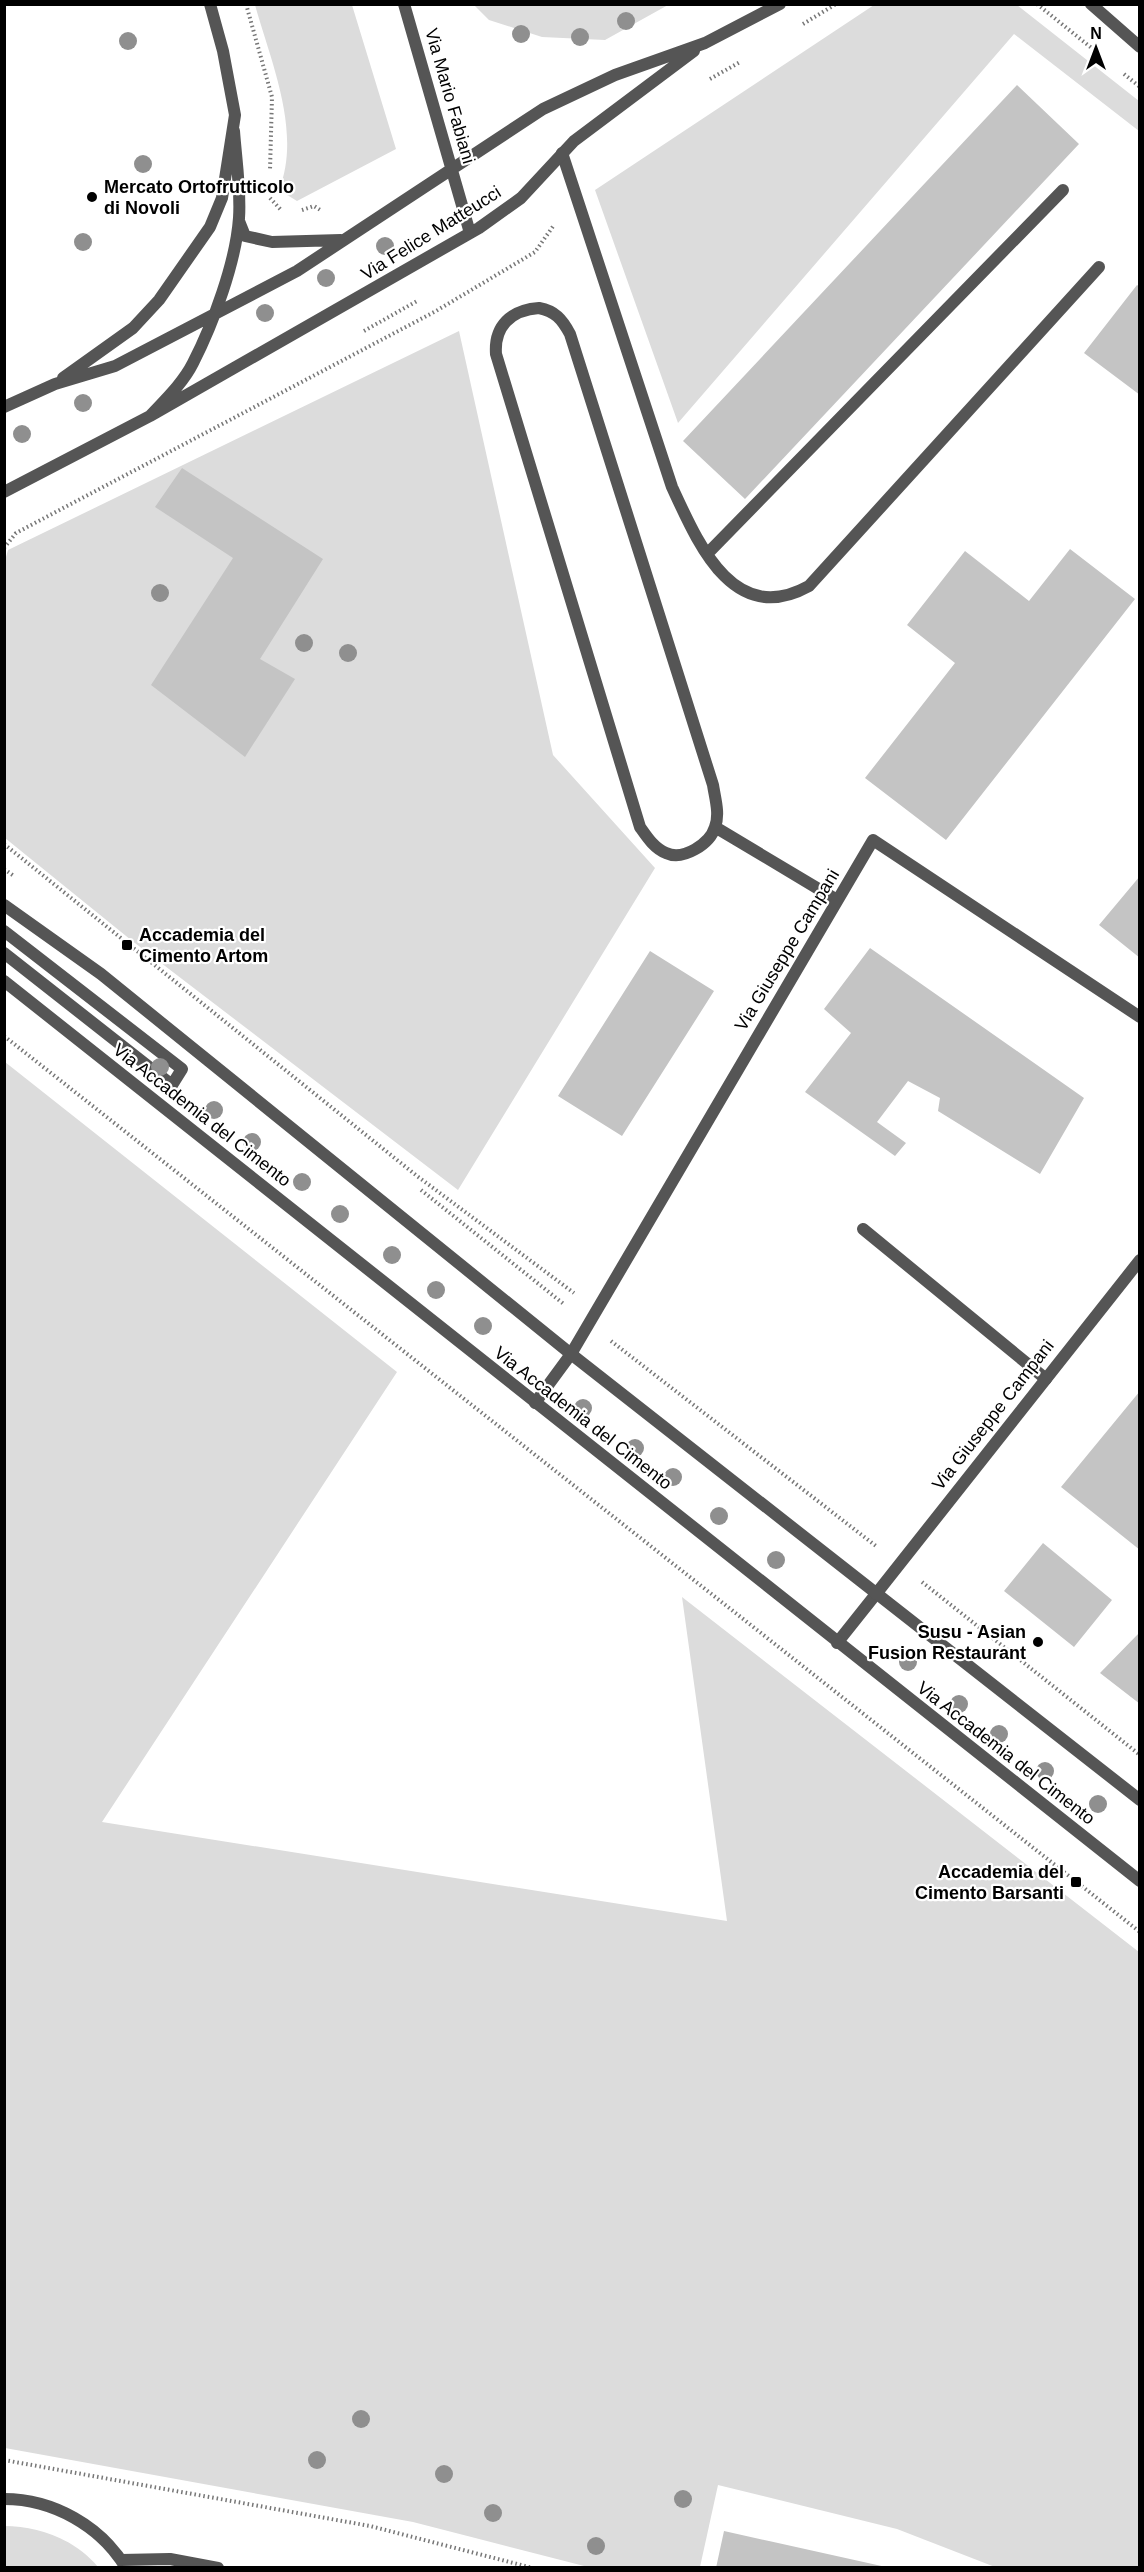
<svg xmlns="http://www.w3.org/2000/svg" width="1144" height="2572" font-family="Arial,sans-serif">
<rect width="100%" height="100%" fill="#fff"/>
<!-- green -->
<path fill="#dcdcdc" d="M255,5H352L396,149L297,201L279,190C302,132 271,62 255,5Z
M474,5H668L605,40L542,37L489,20Z
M874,5H1017L1139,101V131L1014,34L678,423L595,190Z
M459,331L553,755L655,868L458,1190L131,940L5,838L4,564L8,550Z
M5,1062L397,1372L102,1822L727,1921L682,1597L1139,1952V2567H995L897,2529L718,2485L700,2567H588L413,2522L5,2448Z
M4,2526C39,2526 76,2540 98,2567H5Z"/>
<!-- building -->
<path fill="#c4c4c4" d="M1017,85L1079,144L745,499L683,441Z
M1137,285L1140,287V395L1084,353Z
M182,468L323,559L260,659L295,679L245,757L151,685L233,558L155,507Z
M1070,549L1135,599L946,840L865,778L955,663L907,625L965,551L1029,601Z
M1140,876V958L1099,925Z
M870,948L1084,1098L1040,1174L938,1111L940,1098L908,1081L877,1122L906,1143L895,1156L805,1092L851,1033L824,1009Z
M650,951L714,991L622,1136L558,1096Z
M1140,1391V1550L1061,1487Z
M1043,1543L1112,1600L1074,1647L1004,1591Z
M1140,1632V1704L1100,1673Z
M724,2531L886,2567V2568H716Z"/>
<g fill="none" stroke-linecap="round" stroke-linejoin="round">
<!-- path -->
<path stroke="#777" stroke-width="4" stroke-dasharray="1.5 3" stroke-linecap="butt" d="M246,4L272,97L270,170
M1037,4L1099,54
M803,24L836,4
M1124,74L1140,87
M710,79L740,62
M270,198L281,210
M302,210L314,206L322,211
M364,331L417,301
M4,548L16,533L436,311L535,252L554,225
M4,844L417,1176L574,1293
M4,869L14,876
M4,1036L1140,1932
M421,1190L565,1305
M611,1341L876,1546
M922,1582L1140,1755
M4,2460L370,2526L533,2568"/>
<!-- lane -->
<path stroke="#555" stroke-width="12" d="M562,153L672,487C698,543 733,628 809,586L1099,267
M539,308C555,311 562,319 570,334L713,785C715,798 720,814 715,827C710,844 683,861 666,853C654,848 647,837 640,827L496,354C494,326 511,310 539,308Z
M707,554L1063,190
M715,827L837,900
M863,1229L1046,1379
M535,1403L571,1354
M837,1643L876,1594"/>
<!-- street -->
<path stroke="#555" stroke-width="12" d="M404,4L470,233
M1091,4L1140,47
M239,221L245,236L272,242L341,240
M63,378L133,328L159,300L210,227L222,198L235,115L223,51L210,4
M4,407L55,384L115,366L297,271L543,109L615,75L705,43L780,4
M150,416L479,228L521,198L574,141L694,51
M4,492L150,416C165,400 183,383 193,363C213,324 236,262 239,218C241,190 236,159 234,131
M4,905L101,974L571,1354L1140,1800
M4,931L182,1069L172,1085L4,953
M4,981L1140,1881
M571,1354L873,840L1140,1017
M876,1594L1140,1260
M4,2499C53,2499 101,2526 126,2568
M121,2560L170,2559L218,2568"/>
</g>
<!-- trees -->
<g fill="#8f8f8f">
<circle cx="626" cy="21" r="9"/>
<circle cx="521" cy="34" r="9"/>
<circle cx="580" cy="37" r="9"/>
<circle cx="128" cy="41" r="9"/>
<circle cx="143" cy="164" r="9"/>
<circle cx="83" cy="242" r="9"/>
<circle cx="385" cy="246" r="9"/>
<circle cx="326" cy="278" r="9"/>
<circle cx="265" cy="313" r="9"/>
<circle cx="83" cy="403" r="9"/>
<circle cx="22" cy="434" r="9"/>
<circle cx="160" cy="593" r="9"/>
<circle cx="304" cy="643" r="9"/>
<circle cx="348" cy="653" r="9"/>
<circle cx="160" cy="1067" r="9"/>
<circle cx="214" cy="1110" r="9"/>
<circle cx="252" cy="1142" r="9"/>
<circle cx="302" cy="1182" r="9"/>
<circle cx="340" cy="1214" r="9"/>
<circle cx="392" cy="1255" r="9"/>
<circle cx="436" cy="1290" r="9"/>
<circle cx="483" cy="1326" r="9"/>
<circle cx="583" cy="1408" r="9"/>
<circle cx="635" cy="1448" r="9"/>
<circle cx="673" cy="1477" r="9"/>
<circle cx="719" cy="1516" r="9"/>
<circle cx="776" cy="1560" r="9"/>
<circle cx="908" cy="1662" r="9"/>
<circle cx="959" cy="1704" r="9"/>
<circle cx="999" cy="1734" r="9"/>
<circle cx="1045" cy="1771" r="9"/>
<circle cx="1098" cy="1804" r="9"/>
<circle cx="361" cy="2419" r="9"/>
<circle cx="317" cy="2460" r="9"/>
<circle cx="444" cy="2474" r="9"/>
<circle cx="683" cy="2499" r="9"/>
<circle cx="493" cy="2513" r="9"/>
<circle cx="596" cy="2546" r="9"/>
</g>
<!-- markers -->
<g fill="#000" stroke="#fff" stroke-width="2">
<circle cx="92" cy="197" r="6"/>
<rect x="121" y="939" width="12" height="12" rx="3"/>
<circle cx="1038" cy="1642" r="6"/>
<rect x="1070" y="1876" width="12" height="12" rx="3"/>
</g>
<g text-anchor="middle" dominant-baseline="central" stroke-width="4.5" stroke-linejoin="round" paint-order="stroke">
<!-- street labels -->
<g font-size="18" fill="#000" stroke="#fff">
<text transform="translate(450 96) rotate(74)">Via Mario Fabiani</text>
<text transform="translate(431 233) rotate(-32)">Via Felice Matteucci</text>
<text transform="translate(787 950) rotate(-59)">Via Giuseppe Campani</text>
<text transform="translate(202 1115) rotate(38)">Via Accademia del Cimento</text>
<text transform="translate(993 1415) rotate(-52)">Via Giuseppe Campani</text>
<text transform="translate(583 1418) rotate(38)">Via Accademia del Cimento</text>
<text transform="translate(1006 1753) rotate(38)">Via Accademia del Cimento</text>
</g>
<!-- poi labels -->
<g font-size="18" font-weight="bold" fill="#000" stroke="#fff" text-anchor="start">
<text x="104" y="187">Mercato Ortofrutticolo<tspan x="104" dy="21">di Novoli</tspan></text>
<text x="139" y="935">Accademia del<tspan x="139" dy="21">Cimento Artom</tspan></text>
<text x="1026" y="1632" text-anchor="end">Susu - Asian<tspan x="1026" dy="21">Fusion Restaurant</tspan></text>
<text x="1064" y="1872" text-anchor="end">Accademia del<tspan x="1064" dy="21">Cimento Barsanti</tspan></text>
</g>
</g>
<!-- border -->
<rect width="1144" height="2572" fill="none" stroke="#000000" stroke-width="12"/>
<!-- north arrow -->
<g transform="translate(1096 48)" stroke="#ffffff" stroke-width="4.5" paint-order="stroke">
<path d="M0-4.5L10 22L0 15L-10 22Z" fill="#000000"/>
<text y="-9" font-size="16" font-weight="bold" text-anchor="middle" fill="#000000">N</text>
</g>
</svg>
